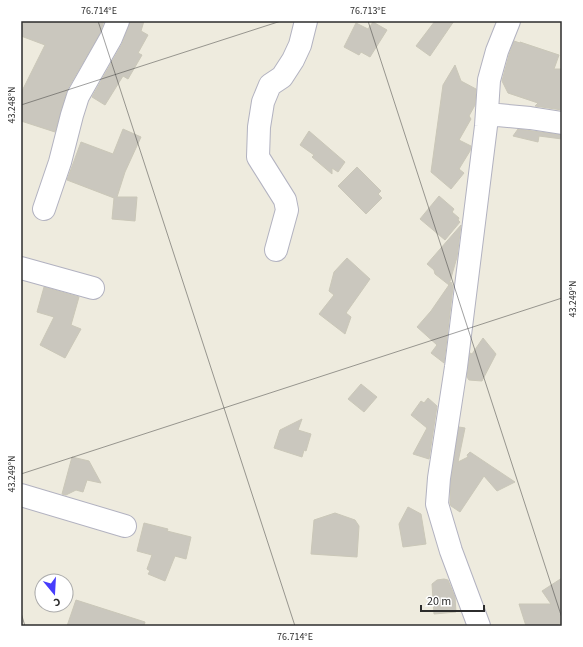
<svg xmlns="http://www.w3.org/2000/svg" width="583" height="647" font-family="'Source Sans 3',sans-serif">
<rect width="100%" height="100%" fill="#eeebde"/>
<!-- building -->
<path fill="#cac7be" stroke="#cac7b8" d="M24,21H104L100,33L67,90L55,132L21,121V93L45,45L21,36V31Z
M130,21H144L141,31L148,35L138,53L142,55L128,79L123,76L105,105L92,97L122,44Z
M435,21H454L430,56L416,46Z
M373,22L387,30L370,57L361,52L359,55L344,47L356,23L368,29Z
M514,41L520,43V42L559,55L554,69H562V110L535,106L538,103L508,93L502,81L509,55Z
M455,65L461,81L476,89L475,105L469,116L471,119L459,140L471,146L470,151L459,169L464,173L451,189L431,172L443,85Z
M123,129L141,137L125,172L117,197H137L135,221L112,219L114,198L67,180L81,142L113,154Z
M518,129L562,135V139L539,136L538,142L513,136Z
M309,131L345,162L338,172L332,168V174L312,157L314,155L300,145Z
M357,167L381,191L378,194L382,198L366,214L338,186Z
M439,196L454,209L452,212L459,218L458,220L460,222L445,240L420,219Z
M461,225L457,257L449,285L435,274L434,270L427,264Z
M347,258L370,279L346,313L351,317L345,334L319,314L334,295L329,291L334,272Z
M451,282L453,287L444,363L431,353L437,345L417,327L431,311Z
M44,287L79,297L71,325L81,329L65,358L40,345L54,317L37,312Z
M483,338L496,354L482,381L469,380L467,377L470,353L472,354Z
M361,384L377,397L364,412L348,399Z
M428,398L437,406L429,459L413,454L427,428L411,415L421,401L424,403Z
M302,419L298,430L311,434L306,451L304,450L302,457L274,448L280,430Z
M459,427L465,428L458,462L468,457L467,455L470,452L515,482L497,491L484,476L460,512L451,506L450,503L451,479Z
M72,457L89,461L101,483L87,480L83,492L76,490L66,495L62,494Z
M408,507L421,514L426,544L403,547L399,524Z
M335,513L355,520L359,526L357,557L311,554L314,520Z
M144,523L168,529L167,531L191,537L186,559L175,556L165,581L148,574L150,571L147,569L152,555L137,551Z
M562,578V623L553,626H526L519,604H551L542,591Z
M444,579L448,580L455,597L456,612L434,614L432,584L437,580Z
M76,600L145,622L144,626H67Z"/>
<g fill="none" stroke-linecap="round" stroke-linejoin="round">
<defs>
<path id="minor" d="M487,114L530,118L562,123
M44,209L60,162L72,115L78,96L111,38L118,21
M276,250L287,210L285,200L258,157L259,127L263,102L270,85L282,77L293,60L300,45L306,21
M21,268L93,288
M21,495L125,526
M479,626L451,551L437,504L439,478L456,367L486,126L489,80L497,51L509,21"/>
</defs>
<!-- minor casing -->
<use href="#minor" stroke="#b2b2c0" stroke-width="24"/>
<!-- minor -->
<use href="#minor" stroke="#fff" stroke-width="22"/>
</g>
<!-- ticks -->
<path fill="none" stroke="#2c2c2c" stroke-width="1" stroke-opacity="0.45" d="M98,21L295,626M368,21L562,618M21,105L281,21M21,474L562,298M21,613L25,626"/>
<!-- border -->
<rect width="583" height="647" fill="none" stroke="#ffffff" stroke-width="44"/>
<!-- north arrow -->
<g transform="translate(54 593) rotate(162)"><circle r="19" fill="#ffffff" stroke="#ababab"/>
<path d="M0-3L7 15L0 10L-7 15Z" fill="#473dfc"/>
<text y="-6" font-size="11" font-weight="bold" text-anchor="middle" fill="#2c2c2c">С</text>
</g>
<!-- scale -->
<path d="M421 605v6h63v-6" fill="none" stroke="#2c2c2c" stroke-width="2"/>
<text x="427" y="605" font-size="12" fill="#2c2c2c" stroke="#ffffff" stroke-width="3" paint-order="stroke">20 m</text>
<rect x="22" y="22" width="539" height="603" fill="none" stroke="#2c2c2c" stroke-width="1.5"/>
<g font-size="10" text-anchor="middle" fill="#2c2c2c">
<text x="99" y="14">76.714°E</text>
<text x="368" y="14">76.713°E</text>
<text transform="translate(11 105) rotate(-90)" y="4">43.248°N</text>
<text transform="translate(572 299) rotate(-90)" y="4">43.249°N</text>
<text transform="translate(11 474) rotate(-90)" y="4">43.249°N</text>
<text x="295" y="640">76.714°E</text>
</g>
</svg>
